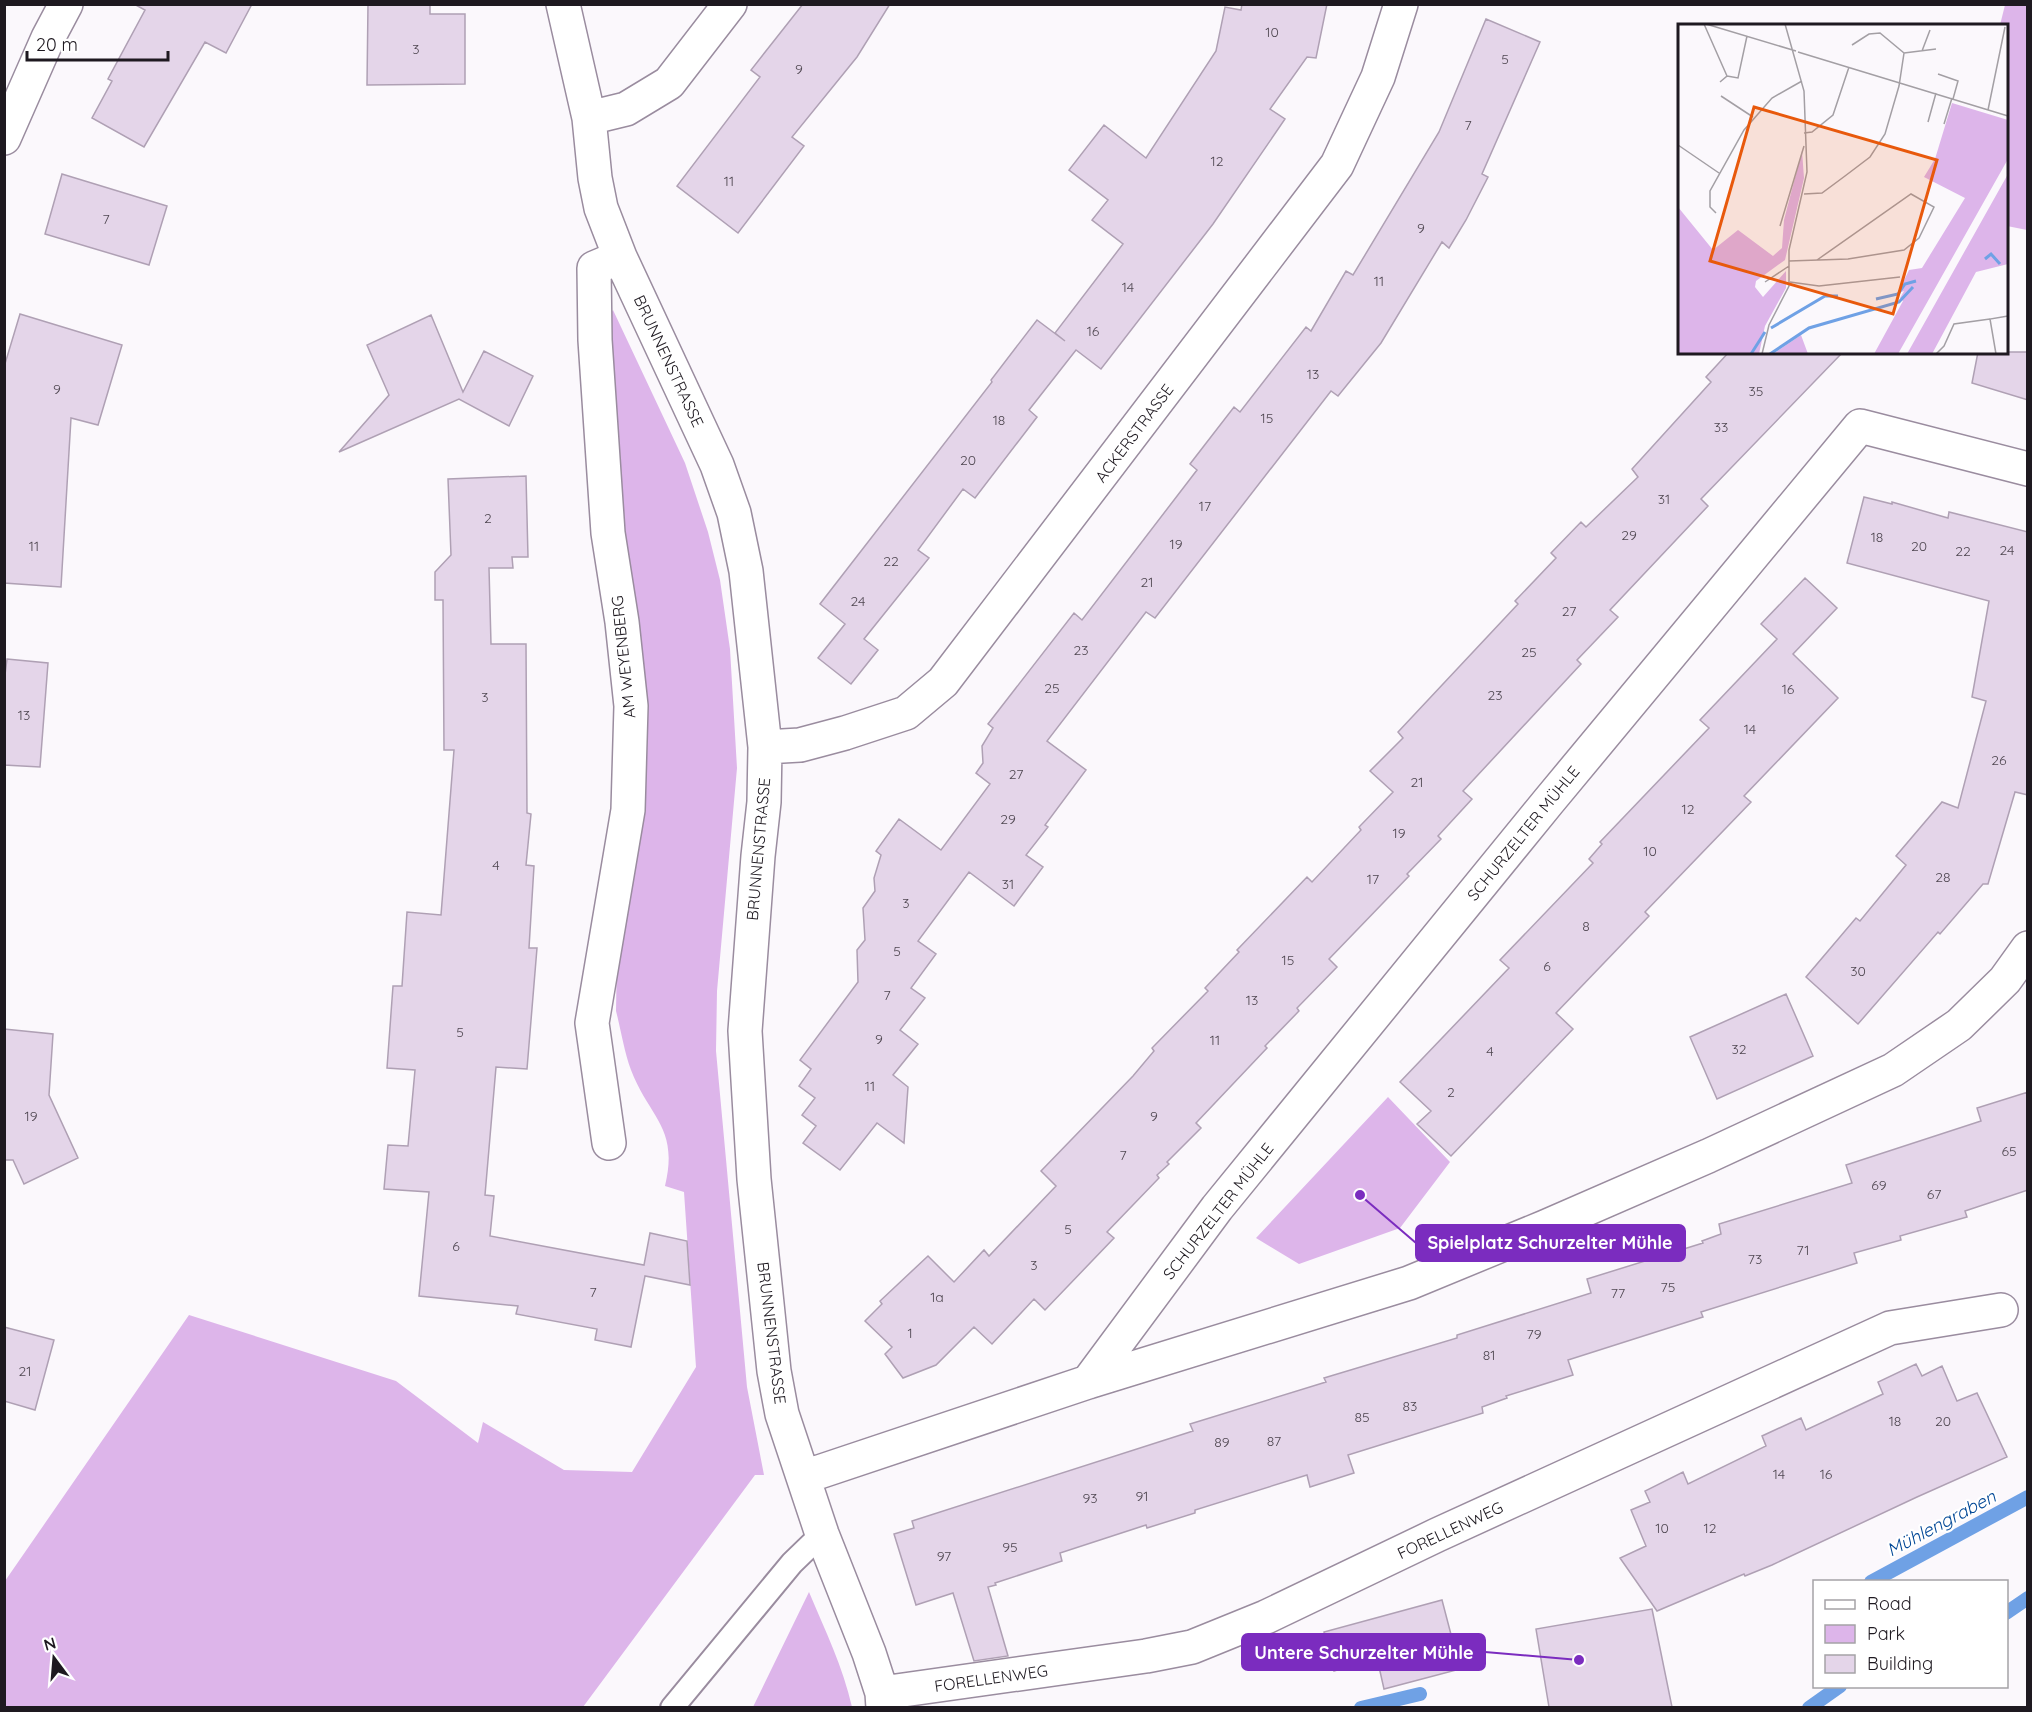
<svg xmlns="http://www.w3.org/2000/svg" width="2032" height="1712" font-family="Quicksand,sans-serif">
<rect width="100%" height="100%" fill="#fbf8fc"/>
<!-- green -->
<path fill="#ddb5ea" d="M2005,5H2027V230L2007,226L2006,26L2000,25Z
M613,310L685,463L708,532L720,580L730,649L737,768L717,991L716,1051L747,1387L764,1475H755L583,1707L5,1708V1581L189,1315L396,1381L478,1443L483,1422L564,1470L632,1472L696,1367L684,1192L665,1186C679,1127 650,1119 631,1070C624,1051 621,1030 616,1011L624,542L607,319Z
M1388,1097L1450,1162L1400,1228L1299,1264L1256,1238Z
M809,1592C825,1630 843,1667 852,1707H753Z"/>
<g fill="none" stroke-linecap="round" stroke-linejoin="round">
<!-- stream -->
<path stroke="#6fa1e5" stroke-width="14" d="M1871,1582L2028,1497
M2006,1613L2028,1598
M1361,1708L1420,1694
M1809,1708L1840,1686"/>
</g>
<!-- building -->
<path fill="#e4d5e9" stroke="#afa0b4" stroke-width="1.5" d="M134,4H252L226,53L205,42L144,147L92,118L112,81L108,79L145,10Z
M368,4H430V14H465V84L367,85Z
M803,4H890L857,57L792,137L804,146L738,233L677,186L760,77L751,70Z
M1242,4H1327L1316,58L1307,57L1270,109L1285,119L1213,224L1101,369L1076,350L1029,410L1037,417L975,498L963,489L918,550L929,558L864,639L878,650L851,684L818,658L845,624L820,604L992,382L991,380L1037,320L1065,341L1055,333L1123,244L1092,220L1108,200L1069,170L1104,125L1146,158L1216,51L1225,7L1241,10Z
M1486,19L1540,42L1482,174L1488,177L1466,220L1449,248L1442,242L1381,343L1338,396L1331,391L1155,618L1146,612L1047,741L1086,770L1045,825L1048,827L1026,855L1043,867L1014,906L969,872L918,941L936,954L911,988L925,998L900,1030L918,1044L893,1075L908,1087L904,1143L877,1123L840,1170L803,1143L816,1126L802,1115L815,1098L799,1086L811,1069L800,1060L858,982L857,950L865,940L863,908L875,891L874,878L881,855L876,851L899,819L941,850L990,784L976,773L983,763L982,746L993,728L988,724L1074,613L1082,620L1197,470L1190,464L1234,407L1240,412L1306,327L1311,331L1346,271L1353,275L1439,132Z
M62,174L167,206L149,265L45,234Z
M20,314L122,345L98,425L71,418L61,587L4,583V367Z
M431,315L463,392L484,351L533,376L509,426L459,399L339,452L389,395L367,345Z
M1729,352H1843L1701,499L1708,506L1610,610L1618,617L1577,660L1581,664L1463,791L1472,799L1438,836L1441,839L1407,874L1409,876L1329,959L1337,967L1297,1008L1299,1011L1265,1046L1267,1048L1196,1123L1201,1128L1167,1162L1169,1164L1157,1175L1159,1178L1107,1232L1114,1238L1045,1310L1034,1299L992,1344L974,1327L936,1365L903,1378L885,1354L892,1347L865,1321L882,1304L880,1301L928,1256L954,1282L984,1250L989,1256L1056,1186L1041,1171L1133,1076L1154,1051L1152,1048L1208,991L1205,988L1239,952L1237,950L1307,877L1312,882L1361,830L1359,827L1393,792L1370,771L1403,738L1398,732L1518,604L1515,601L1556,558L1551,553L1581,522L1586,527L1638,477L1632,469L1711,382L1706,377Z
M1978,352H2028V400L1972,383Z
M526,476L528,557H512L513,568H489L491,644H526L527,813L531,814L526,865L534,866L529,948H537L527,1069L496,1067L485,1195L494,1196L490,1236L644,1265L650,1233L687,1241L690,1285L645,1276L631,1347L595,1340L597,1329L516,1314L518,1306L419,1296L429,1192L384,1189L388,1145L408,1146L415,1070L387,1068L393,986H402L407,912L441,915L454,750H444L443,600H435V572L451,555L448,479Z
M1864,497L1892,504V502L1948,518L1949,512L2028,532V795L2015,792L1988,884H1983L1940,934L1938,932L1858,1024L1806,977L1856,918L1860,921L1906,865L1896,856L1942,802L1958,808L1986,701L1972,697L1989,601L1847,563Z
M1805,578L1837,608L1793,654L1838,698L1744,796L1751,802L1645,912L1649,916L1556,1013L1573,1029L1451,1156L1417,1124L1431,1111L1400,1082L1509,968L1500,960L1593,863L1589,859L1602,844L1600,842L1709,728L1700,720L1777,639L1761,624Z
M7,659L48,663L40,767L4,765V683Z
M1786,994L1813,1056L1717,1099L1690,1037Z
M4,1029L53,1034L49,1095L78,1158L24,1184L13,1160H4Z
M2028,1092V1190L1965,1211L1967,1217L1900,1236L1901,1240L1854,1253L1857,1263L1701,1312L1703,1317L1568,1360L1573,1375L1506,1396L1507,1398L1482,1407L1483,1413L1348,1455L1354,1473L1310,1487L1307,1475L1195,1510V1513L1147,1528L1146,1525L1060,1553L1062,1561L995,1583L996,1585L988,1587L1008,1656L974,1661L953,1593L916,1605L894,1534L914,1528L912,1521L1193,1431L1190,1424L1326,1382L1324,1378L1457,1338V1335L1591,1293L1587,1279L1703,1243L1702,1241L1721,1234L1719,1224L1852,1183L1846,1165L1981,1121L1977,1108Z
M4,1327L54,1340L35,1410L4,1401Z
M1916,1364L1922,1376L1942,1366L1957,1401L1977,1393L2007,1457L1917,1497L1772,1565L1745,1576L1744,1574L1657,1611L1620,1558L1646,1546L1631,1510L1650,1502L1645,1491L1683,1472L1688,1484L1766,1446L1762,1436L1801,1418L1806,1430L1883,1394L1878,1382Z
M1442,1600L1460,1669L1384,1689L1377,1658L1334,1671L1324,1632Z
M1652,1609L1672,1707H1549L1536,1629Z"/>
<g fill="none" stroke-linecap="round" stroke-linejoin="round">
<defs>
<path id="lane" d="M672,1708L792,1563L822,1534"/>
<path id="street" d="M563,4L589,118L595,178L601,208L620,257L717,465L734,513L746,571L765,747L764,802L758,856L745,1031L754,1179L774,1371L782,1414L822,1534L869,1653L882,1693L883,1708
M589,118L626,109L669,83L730,4
M4,138L48,38L66,4
M765,747L800,745L845,733L906,713L943,682L1337,165L1378,77L1401,4
M609,1143L592,1023L628,810L631,706L622,622L608,533L595,340L594,268L620,257
M1088,1382L1217,1208L1548,802L1860,426L2028,469
M804,1477L1088,1382L1409,1283L1545,1227L1708,1156L1893,1070L1959,1025L2005,980L2028,948
M882,1693L1146,1656L1192,1647L1266,1617L1437,1535L1890,1328L2001,1310"/>
</defs>
<!-- lane casing -->
<use href="#lane" stroke="#9a8c9f" stroke-width="26"/>
<!-- street casing -->
<use href="#street" stroke="#9a8c9f" stroke-width="36"/>
<!-- lane -->
<use href="#lane" stroke="#fff" stroke-width="22"/>
<!-- street -->
<use href="#street" stroke="#fff" stroke-width="33"/>
</g>
<g text-anchor="middle" dominant-baseline="central" stroke-width="4.5" stroke-linejoin="round" paint-order="stroke">
<!-- number labels -->
<g font-size="14" fill="#504852">
<text x="1272" y="32">10</text>
<text x="416" y="49">3</text>
<text x="1505" y="59">5</text>
<text x="799" y="69">9</text>
<text x="1468" y="125">7</text>
<text x="1217" y="161">12</text>
<text x="729" y="181">11</text>
<text x="106" y="219">7</text>
<text x="1421" y="228">9</text>
<text x="1379" y="281">11</text>
<text x="1128" y="287">14</text>
<text x="1093" y="331">16</text>
<text x="1313" y="374">13</text>
<text x="57" y="389">9</text>
<text x="1756" y="391">35</text>
<text x="1267" y="418">15</text>
<text x="999" y="420">18</text>
<text x="1721" y="427">33</text>
<text x="968" y="460">20</text>
<text x="1664" y="499">31</text>
<text x="1205" y="506">17</text>
<text x="488" y="518">2</text>
<text x="1629" y="535">29</text>
<text x="1877" y="537">18</text>
<text x="1176" y="544">19</text>
<text x="34" y="546">11</text>
<text x="1919" y="546">20</text>
<text x="2007" y="550">24</text>
<text x="1963" y="551">22</text>
<text x="891" y="561">22</text>
<text x="1147" y="582">21</text>
<text x="858" y="601">24</text>
<text x="1569" y="611">27</text>
<text x="1081" y="650">23</text>
<text x="1529" y="652">25</text>
<text x="1052" y="688">25</text>
<text x="1788" y="689">16</text>
<text x="1495" y="695">23</text>
<text x="485" y="697">3</text>
<text x="24" y="715">13</text>
<text x="1750" y="729">14</text>
<text x="1999" y="760">26</text>
<text x="1016" y="774">27</text>
<text x="1417" y="782">21</text>
<text x="1688" y="809">12</text>
<text x="1008" y="819">29</text>
<text x="1399" y="833">19</text>
<text x="1650" y="851">10</text>
<text x="496" y="865">4</text>
<text x="1943" y="877">28</text>
<text x="1373" y="879">17</text>
<text x="1008" y="884">31</text>
<text x="906" y="903">3</text>
<text x="1586" y="926">8</text>
<text x="897" y="951">5</text>
<text x="1288" y="960">15</text>
<text x="1547" y="966">6</text>
<text x="1858" y="971">30</text>
<text x="887" y="995">7</text>
<text x="1252" y="1000">13</text>
<text x="460" y="1032">5</text>
<text x="879" y="1039">9</text>
<text x="1215" y="1040">11</text>
<text x="1739" y="1049">32</text>
<text x="1490" y="1051">4</text>
<text x="870" y="1086">11</text>
<text x="1451" y="1092">2</text>
<text x="31" y="1116">19</text>
<text x="1154" y="1116">9</text>
<text x="2009" y="1151">65</text>
<text x="1123" y="1155">7</text>
<text x="1879" y="1185">69</text>
<text x="1934" y="1194">67</text>
<text x="1068" y="1229">5</text>
<text x="456" y="1246">6</text>
<text x="1803" y="1250">71</text>
<text x="1755" y="1259">73</text>
<text x="1034" y="1265">3</text>
<text x="1668" y="1287">75</text>
<text x="593" y="1292">7</text>
<text x="1618" y="1293">77</text>
<text x="937" y="1297">1a</text>
<text x="910" y="1333">1</text>
<text x="1534" y="1334">79</text>
<text x="1489" y="1355">81</text>
<text x="25" y="1371">21</text>
<text x="1410" y="1406">83</text>
<text x="1362" y="1417">85</text>
<text x="1895" y="1421">18</text>
<text x="1943" y="1421">20</text>
<text x="1274" y="1441">87</text>
<text x="1222" y="1442">89</text>
<text x="1779" y="1474">14</text>
<text x="1826" y="1474">16</text>
<text x="1142" y="1496">91</text>
<text x="1090" y="1498">93</text>
<text x="1662" y="1528">10</text>
<text x="1710" y="1528">12</text>
<text x="1010" y="1547">95</text>
<text x="944" y="1556">97</text>
</g>
<!-- street labels -->
<g font-size="16" fill="#1e1920" stroke="#fff">
<text transform="translate(669 361) rotate(65)">BRUNNENSTRASSE</text>
<text transform="translate(1134 433) rotate(-53)">ACKERSTRASSE</text>
<text transform="translate(623 657) rotate(-96)">AM WEYENBERG</text>
<text transform="translate(1523 833) rotate(-51)">SCHURZELTER MÜHLE</text>
<text transform="translate(758 849) rotate(-85)">BRUNNENSTRASSE</text>
<text transform="translate(1218 1211) rotate(-52)">SCHURZELTER MÜHLE</text>
<text transform="translate(772 1333) rotate(83)">BRUNNENSTRASSE</text>
<text transform="translate(1450 1530) rotate(-25)">FORELLENWEG</text>
<text transform="translate(991 1678) rotate(-8)">FORELLENWEG</text>
</g>
<!-- water labels -->
<g font-size="18" font-style="italic" fill="#004796" stroke="#fff">
<text transform="translate(1941 1523) rotate(-28)">Mühlengraben</text>
</g>
</g>
<!-- overview -->
<g transform="translate(1678 24)">
<rect width="330" height="330" fill="#fbf8fc"/>
<path d="M274,79L330,96V135L220,330H196L225,277L222,274L226,267L220,269L231,246L244,244L287,174L246,153L257,135ZM124,127L126,154L107,236L78,257L77,263L85,273L108,247V264L87,302L81,330H0V183L35,226L60,206L95,232L104,224L106,196ZM330,150V240L298,248L254,330H229ZM123,311L130,330H95Z" fill="#ddb5ea"/>
<path fill="none" stroke="#6fa1e5" stroke-width="3" d="M307,235L313,230L322,240M198,275L220,270L227,260L238,257M93,304L147,272H160M73,330L87,308M92,330L131,304L221,278L235,263"/>
<path fill="none" stroke="#a39fa4" stroke-width="1.5" d="M26,0L49,52L42,58M28,0L118,27M244,27L252,6M120,28L330,92M226,29L258,25M260,50L280,57L275,75M49,52L60,54L69,12M43,72L75,93M310,86L327,3M250,98L258,69M266,100L274,74M126,109L134,108L155,91L171,43M0,121L41,149M126,170L144,169L167,152L192,133L207,110L221,62L226,29L202,9L191,10L174,21M38,189L32,183V167L66,106L94,74L124,57M102,202L126,122M111,237L170,235L226,226L241,214L256,183L233,170L139,236M87,258L111,242M112,258L141,262L222,253M84,330L91,301L111,262V226L129,148L126,67L107,0M258,330L266,322L276,300L312,295M318,330L312,295L330,292"/>
<path fill="#e8590c" fill-opacity="0.15" stroke="#e8590c" stroke-width="3" d="M76,83L259,136L215,290L32,237Z"/>
<rect width="330" height="330" fill="none" stroke="#1e1920" stroke-width="3"/>
</g>
<!-- callouts -->
<path fill="none" stroke="#7b2cbf" stroke-width="2" d="M1360 1195L1416 1243M1579 1660L1485 1652"/>
<g fill="#7b2cbf" stroke="#fff" stroke-width="2">
<circle cx="1360" cy="1195" r="6"/>
<circle cx="1579" cy="1660" r="6"/>
</g>
<g fill="#7b2cbf" stroke="#7b2cbf" stroke-width="2">
<rect x="1416" y="1225" width="269" height="36" rx="6"/>
<rect x="1242" y="1634" width="243" height="36" rx="6"/>
</g>
<g font-size="18" text-anchor="middle" font-weight="bold" fill="#fff">
<text x="1550" y="1249">Spielplatz Schurzelter Mühle</text>
<text x="1364" y="1659">Untere Schurzelter Mühle</text>
</g>
<!-- border -->
<rect width="2032" height="1712" fill="none" stroke="#1e1920" stroke-width="12"/>
<!-- legend -->
<rect x="1813" y="1580" width="195" height="108" fill="#ffffff" stroke="#a5a3a6" stroke-width="1.5"/>
<rect x="1825" y="1600" width="30" height="9" fill="#ffffff" stroke="#a5a3a6" stroke-width="1.5"/>
<text x="1867" y="1610" font-size="18" fill="#1e1920">Road</text>
<rect x="1825" y="1625" width="30" height="18" fill="#ddb5ea" stroke="#a5a3a6" stroke-width="1.5"/>
<text x="1867" y="1640" font-size="18" fill="#1e1920">Park</text>
<rect x="1825" y="1655" width="30" height="18" fill="#e4d5e9" stroke="#a5a3a6" stroke-width="1.5"/>
<text x="1867" y="1670" font-size="18" fill="#1e1920">Building</text>
<!-- north arrow -->
<g transform="translate(54 1658) rotate(344)" stroke="#ffffff" stroke-width="4.5" paint-order="stroke">
<path d="M0-4.5L10 22L0 15L-10 22Z" fill="#1e1920"/>
<text y="-9" font-size="16" font-weight="bold" text-anchor="middle" fill="#1e1920">N</text>
</g>
<!-- scale -->
<path d="M27 51v9h141v-9" fill="none" stroke="#1e1920" stroke-width="3"/>
<text x="36" y="51" font-size="18" fill="#1e1920" stroke="#ffffff" stroke-width="4.5" paint-order="stroke">20 m</text>
</svg>
